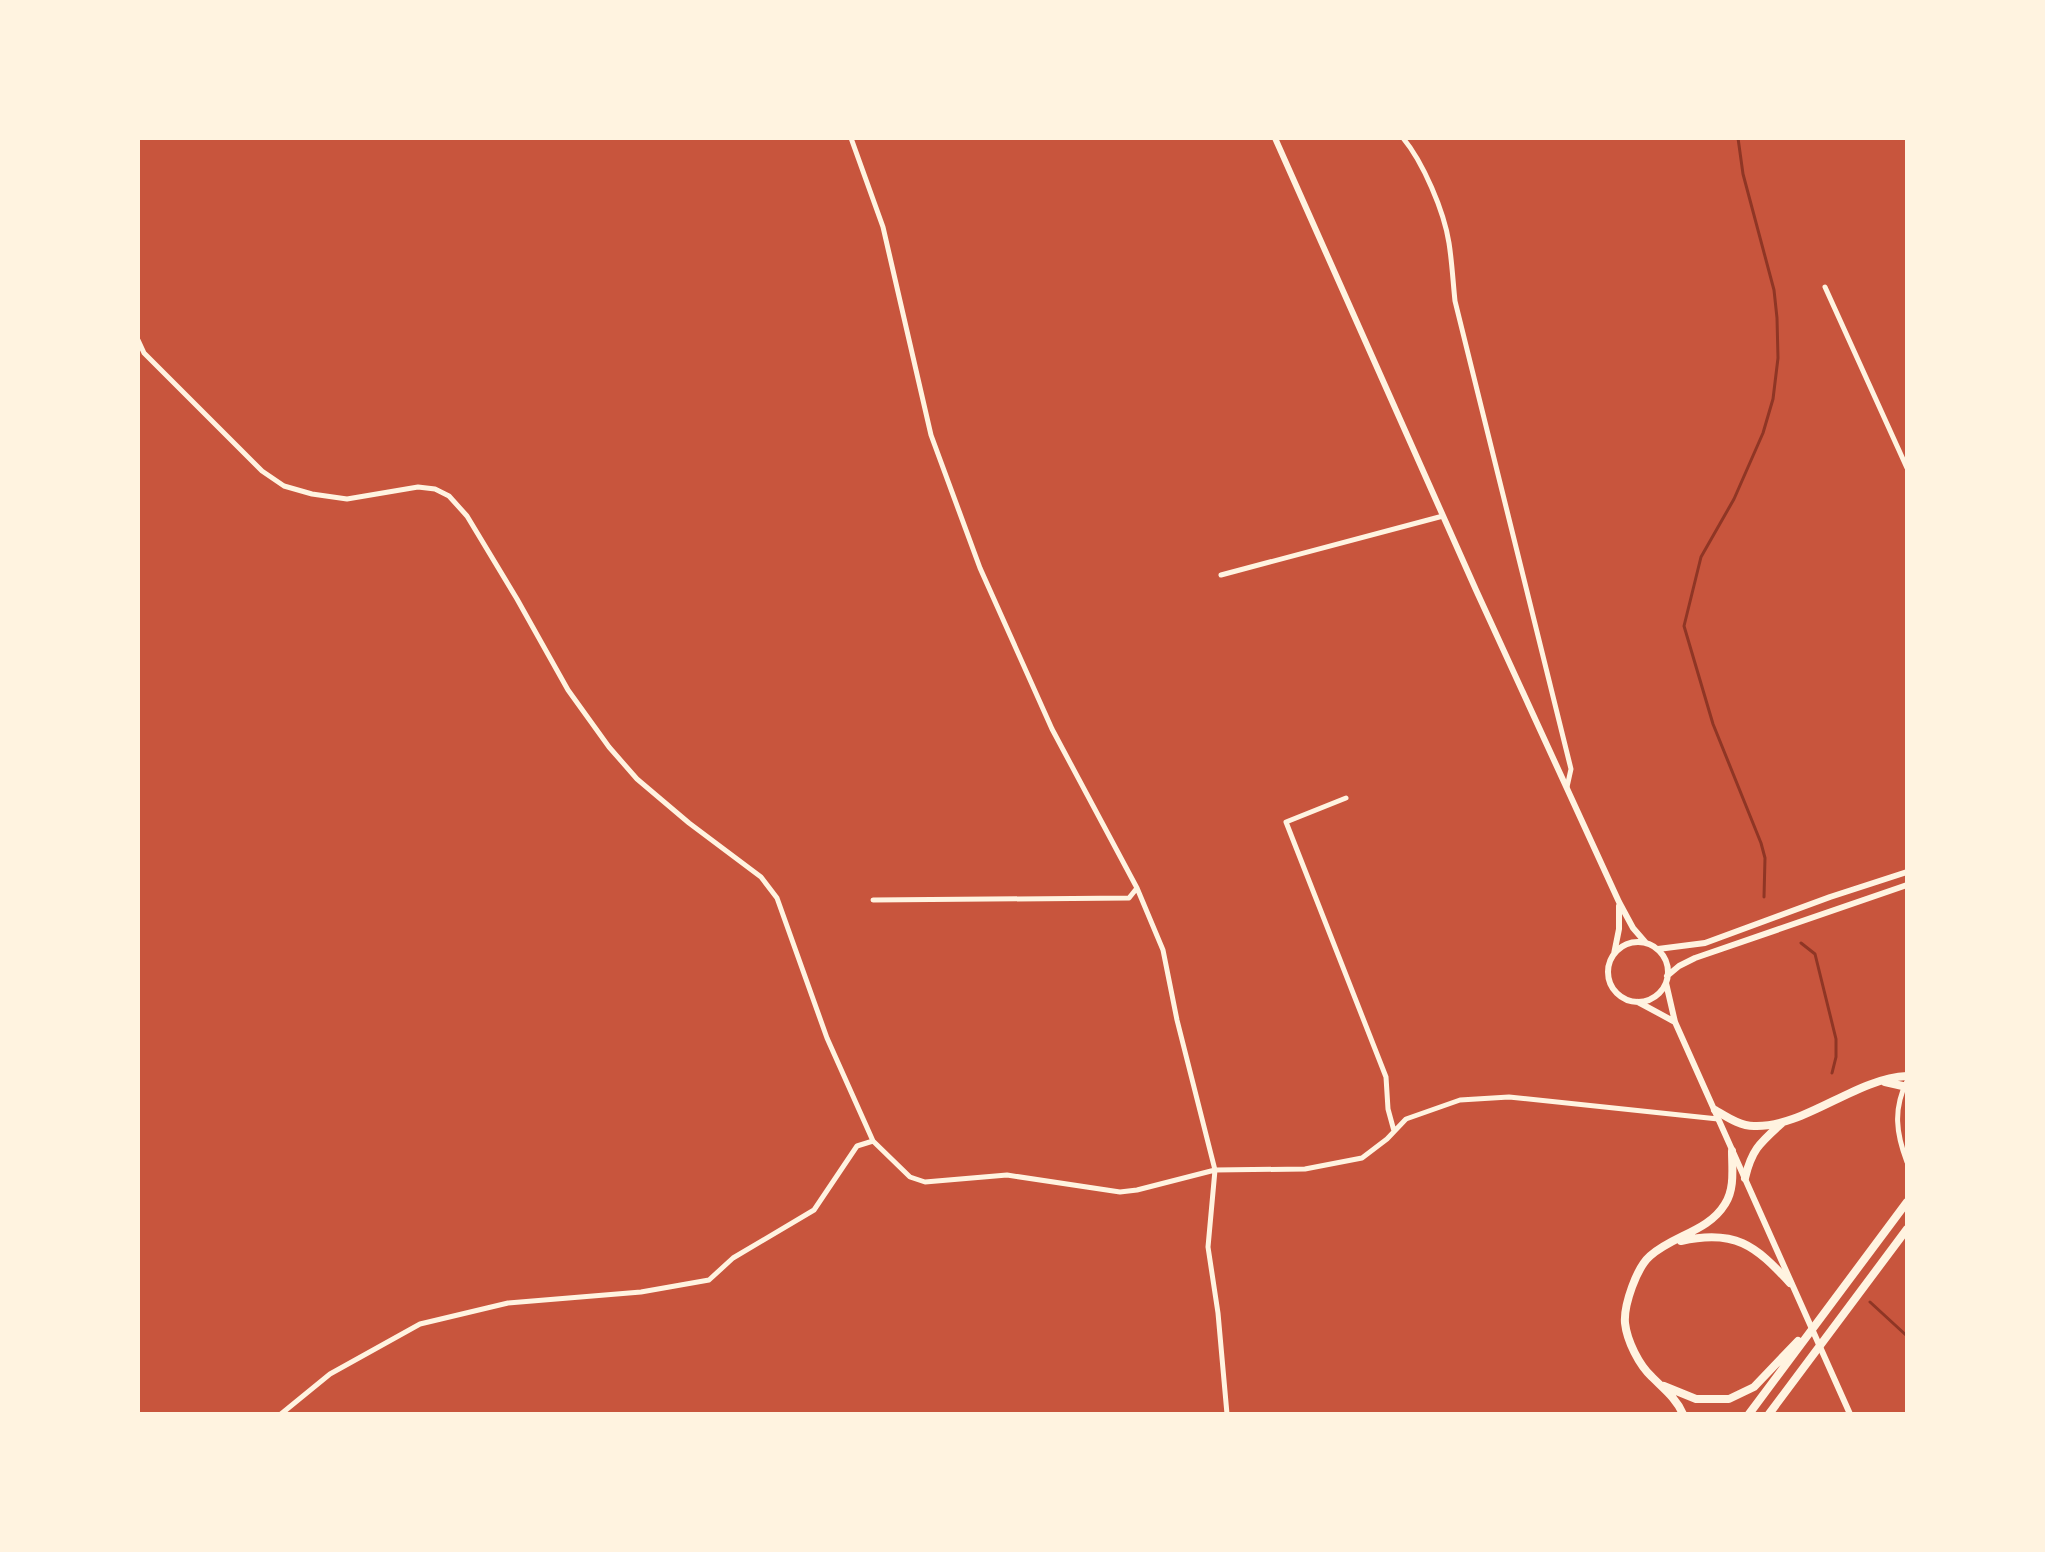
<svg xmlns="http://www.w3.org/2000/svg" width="2045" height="1552" font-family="'PT Serif',serif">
<rect width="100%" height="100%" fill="#c8553d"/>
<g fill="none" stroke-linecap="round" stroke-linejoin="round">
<!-- stream -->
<path stroke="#8f3625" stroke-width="3" d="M1738,138L1743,174L1774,290L1777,318L1778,358L1773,399L1763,433L1734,499L1701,557L1684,626L1713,724L1761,843L1765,858L1764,897
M1801,943L1815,954L1836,1039V1057L1832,1073
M1870,1302L1907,1336"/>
<!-- minor -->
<path stroke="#fff3e0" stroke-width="5" d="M851,138L883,227L931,435L980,568L1052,729L1137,888L1163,950L1177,1020L1215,1170L1208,1247L1218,1313L1227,1414
M1403,138C1423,162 1444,211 1449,243C1452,262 1453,282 1455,301L1571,769L1567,787
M1825,287L1907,468
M138,340L144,353L262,471L284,486L312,494L347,499L418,487L435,489L449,496L467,516L517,599L568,690L609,747L637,779L689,823L761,877L777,898L827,1038L873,1141L910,1177L925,1182L1007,1175L1120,1192L1137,1190L1215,1170L1305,1169L1362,1158L1387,1139L1406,1119L1460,1100L1509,1097L1718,1119
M1221,575L1443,516
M1346,798L1286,822L1386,1077L1388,1109L1394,1131
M873,900L1129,898L1137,888
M1907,1081C1893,1109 1896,1133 1907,1162
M281,1414L330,1374L420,1324L508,1303L641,1292L709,1280L733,1258L814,1210L857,1146L873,1141"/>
<!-- tertiary -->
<path stroke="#fff3e0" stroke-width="6" d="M1275,138L1476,590L1619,902L1633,928L1646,943
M1608 972a30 30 0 1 1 60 0a30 30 0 1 1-60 0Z
M1658,949L1705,943L1830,897L1907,872
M1614,954L1619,929V906
M1667,976L1679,966L1695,958L1907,885
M1666,983L1675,1022L1850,1414
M1638,1002L1675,1022"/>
<!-- trunk -->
<path stroke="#fff3e0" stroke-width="8" d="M1885,1082L1907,1087
M1715,1110C1727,1117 1740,1126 1754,1126C1804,1128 1856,1078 1907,1076
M1745,1178C1752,1149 1760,1143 1782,1123
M1681,1241C1735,1229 1755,1245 1790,1283
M1664,1386L1696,1399H1729L1754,1387L1798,1341
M1683,1414C1676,1398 1664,1389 1652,1377C1639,1365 1627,1341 1625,1323C1624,1311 1628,1298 1632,1287C1636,1276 1641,1264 1650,1256C1673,1235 1708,1232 1725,1204C1735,1189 1732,1168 1732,1151
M1749,1414L1907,1202
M1769,1414L1907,1229"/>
</g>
<!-- border -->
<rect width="2045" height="1552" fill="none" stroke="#fff3e0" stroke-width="280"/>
</svg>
